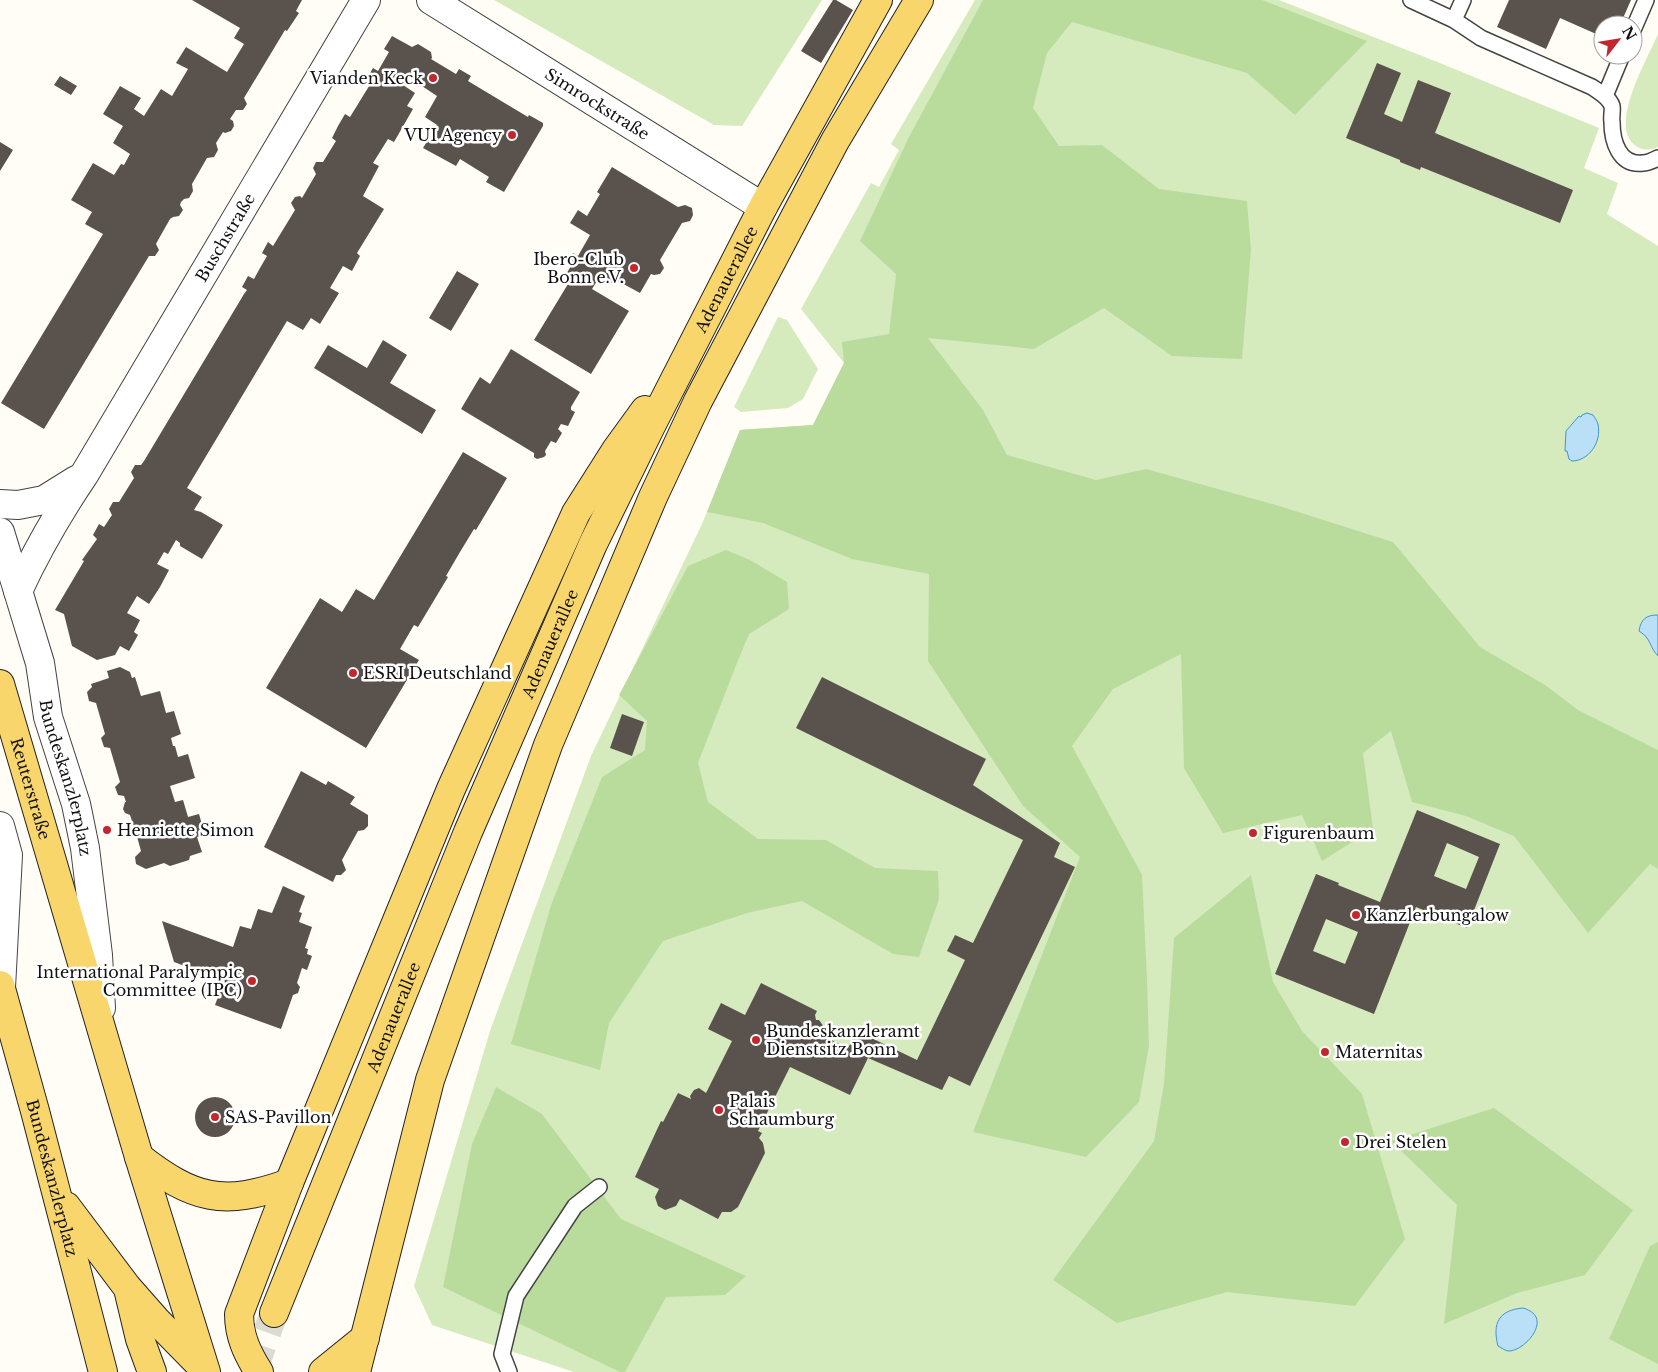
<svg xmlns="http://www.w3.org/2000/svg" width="1658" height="1372" font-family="'Libre Baskerville',serif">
<rect width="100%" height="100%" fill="#fffdf5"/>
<!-- green -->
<path fill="#d5ebbd" d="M494,0H822L742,126L714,125Z
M975,0H1279L1435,61L1599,128L1584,168L1618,183L1607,214L1658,246V1372H574L432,1325L414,1286L490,1031L591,756L702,524L740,430L813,425L844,363L801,309L871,183L879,187L899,150L891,144Z
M1658,34V147C1650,150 1643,151 1636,146C1607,127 1648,58 1658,34Z
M778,317L787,320L818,369L803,399L788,408L741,412L734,407Z"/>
<!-- forest -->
<path fill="#b9dc9c" d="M983,0H1262L1367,41L1295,115L1247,73L1072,22L1047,53L1033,108L1059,146L1102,145L1159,189L1247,201L1251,250L1242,359L1172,356L1104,308L1034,349L928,338L983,410L1007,455L1096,480L1146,469L1276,505L1393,542L1480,647L1545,685L1578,710L1658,750V869L1650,864L1588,933L1514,836L1466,816L1412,802L1391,731L1363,753L1373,829L1322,861L1302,815L1223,833L1184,768L1181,654L1113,689L1072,746L1142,875L1147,979L1149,1046L1139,1102L1086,1157L973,1132L1080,857L1023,806L928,661L929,574L852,559L763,523L707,512L740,430L813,425L844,363L842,342L889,334L896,274L860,241L909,137Z
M726,550L750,560L787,582L789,609L749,634L737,663L698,763L708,802L758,839L826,840L875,868L938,871L939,899L919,957L893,954L802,901L747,913L663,941L609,1023L600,1070L511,1044L551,905L602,777L645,750L647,721L619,695L688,566Z
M1251,875L1273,982L1302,1031L1362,1094L1405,1239L1355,1306L1227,1292L1117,1323L1053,1280L1154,1141L1164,1084L1174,938Z
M496,1087L542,1114L621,1219L746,1276L725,1295L666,1297L625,1372H620L443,1287L472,1144Z
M1494,1108L1633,1210L1585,1275L1517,1293L1444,1324L1457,1205L1391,1141Z
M1658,1242V1364L1609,1339L1650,1246Z"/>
<!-- water -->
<path fill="#b9e0f7" stroke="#3f96cf" d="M1587,413L1593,415C1595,418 1597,421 1598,424C1602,443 1588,461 1572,461L1569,459L1567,451H1565L1566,431L1579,416L1581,417L1582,415Z
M1658,615V656C1649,647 1652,639 1639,631C1641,619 1646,615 1658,615Z
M1523,1308C1555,1317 1525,1351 1509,1351C1505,1351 1502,1348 1498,1346C1492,1323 1499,1310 1523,1308Z"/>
<!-- building -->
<path fill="#5a524d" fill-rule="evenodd" d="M192,0H302L296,11L299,13L287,31L285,30L244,98L247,104L243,110H236L230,119L233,121L234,126L231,131L225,133L223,132L216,143L218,150L214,157L207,158L192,184L193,191L189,198L184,199L181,202L180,205L183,210L179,216L173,217L170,219L157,242L156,244L159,250L155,256H149L44,429L1,403L103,234L85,224L92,212L71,200L93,163L114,175L121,164L124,165L130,154L113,143L123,126L103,114L120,86L141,98L134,109L144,116L161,89L172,96L188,69L176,63L186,47L227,72L244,44L234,38L240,28Z
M833,0H836L853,10L821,63L801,51Z
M1509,0H1631L1620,25H1603V37L1560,18L1546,49L1497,27Z
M392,36L412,47L418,44L431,52L432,58L431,59L456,74L459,69L471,76L468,81L528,117L529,115L543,123V126L504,192L486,182L489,177L460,159L456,166L423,148L437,125L425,117L437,96L422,86L423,83L409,75L403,85L415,93L407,106L413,109L394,142L388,139L373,163L379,166L363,196L384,209L357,253L360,256L352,271L343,266L330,288L339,293L320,324L311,318L303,330L287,321L187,488L202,497L194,510L201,512L223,525L202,559L180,546V543L176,540L168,554L164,552L157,564L169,570L160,587L149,604L137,596L127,613L140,620L134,632L138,635L129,651L120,646L115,655L97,660L72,646L64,614L55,610L84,561L82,560L97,539L93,535L99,524L104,527L112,515L109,509L113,502H119L134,478L131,472L135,465H141L144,461L244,294L247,290L242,287L248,276L254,279L260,268L267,256L262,253L268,242L273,246L295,210L291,203L295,197L300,196L302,198L316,174L313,168L316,162H323L336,141L332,138L338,126L345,114L350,117L371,83L366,80L373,68L378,71L389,52L384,49Z
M1377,63L1401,73L1384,114L1402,122L1418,80L1451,93L1435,133L1573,190L1560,223L1421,167L1420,170L1400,162V160L1346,138Z
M60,76L77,86L71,95L54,85Z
M0,142L13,150L0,171Z
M612,167L678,207L685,205L692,208L693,215L690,221L682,223L660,260L664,268L660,274L654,275L651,274L640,293L618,281L615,285L600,276L592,289L629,311L591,374L534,340L571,279L565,276L571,266L567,263L573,253L578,256L590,235L570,223L578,210L587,216L600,194L597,192Z
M457,271L479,284L451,331L429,318Z
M383,340L407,355L390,383L436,410L422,434L314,368L328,345L367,368Z
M511,349L580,392L571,407V410L575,412L568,426L561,424L558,429L562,433L556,443L551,441L545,451L546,455L544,457L537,459L534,457V453L461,409L480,377L490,384Z
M463,452L507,478L476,530L474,529L460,552L446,576L448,577L418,627L414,625L400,649L419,660L366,748L266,688L320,598L342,612L356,589L374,600Z
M120,667L130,672L132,678L135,677L141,696L160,691L166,713L174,711L181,734L171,738L173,746H175L178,757L188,754L195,778L170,786L175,802L183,800L188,817L199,814L205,835L197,837L202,852L190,856L189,860L170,866L164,863L146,869L136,864L135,857L141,851L136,833L130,815L125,813L123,809L125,802H126L124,796L118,795L115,787L120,782L110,748L104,747L101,738L105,734L96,703L89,701L87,692L92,687L91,684L109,678L107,671Z
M822,677L986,759L973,785L1060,843L1054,857L1075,867L970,1086L949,1076L942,1090L868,1058L850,1095L790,1067L758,1131L762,1133L759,1138L763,1143L765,1153L738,1207L731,1212H722L718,1219L680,1199L676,1206L665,1210L658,1206L655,1197L659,1189L635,1177L661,1121L663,1122L678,1093L691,1099L690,1096L694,1090L699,1088L706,1093L732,1041L708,1029L721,1003L745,1015L761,983L817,1011L815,1015L816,1020H819L824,1027L822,1032L819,1034L848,1048L857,1031L917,1060L965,960L947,951L955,935L973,943L1023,840L796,728Z
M622,714L644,722L632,756L610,748Z
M301,771L326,785L328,781L355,797L350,804L368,815V826L364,830L358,831L342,860L346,870L341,875H336L333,882L264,847Z
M1417,810L1500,844L1467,928L1416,907L1374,1014L1275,974L1316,874L1339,883L1338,885L1380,902ZM1447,843L1479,857L1466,889L1434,876ZM1326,919L1358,932L1345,964L1313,951Z
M283,886L305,896L299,912L302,913L299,922L312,927L305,948L308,949L307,954L312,956L307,970L302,968L297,983L300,987L298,993L293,995L281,1029L215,1005L224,981L174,962L162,921L233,947L240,926L251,929L258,909L272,913Z
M195 1117a20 20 0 1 1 40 0a20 20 0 1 1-40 0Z"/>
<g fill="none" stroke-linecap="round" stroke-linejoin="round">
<!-- primary-tunnel -->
<path stroke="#dbdad3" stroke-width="28" stroke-dasharray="28 14" stroke-linecap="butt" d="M253,1372L274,1313"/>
<defs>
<path id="service" d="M1411,0L1454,20L1463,0
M1454,20L1481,38L1592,87C1599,92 1609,97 1612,106C1613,110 1611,117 1612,122C1612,141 1619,166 1643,163C1648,163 1654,160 1658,158
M1633,30L1646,0
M1605,96L1622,55
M509,1372L502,1354L516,1296L575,1206L599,1187"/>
<g id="minor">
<path id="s1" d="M431,0L763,207"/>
<path d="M0,504L18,505L44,500L76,480"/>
<path id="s2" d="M0,532L40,663L48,717L76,804L85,848L98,955L101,1008"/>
<path id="s3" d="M18,591C37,550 59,512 84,475L366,0"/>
<path d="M0,826L8,855L1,988"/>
</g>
<g id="primary">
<path id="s4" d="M0,684L139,1157L206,1372"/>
<path id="s5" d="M0,985L35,1111L103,1372"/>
<path d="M139,1157C193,1199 223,1207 289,1183"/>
<path d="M66,1206L127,1287L156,1320L201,1366"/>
<path d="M129,1293L140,1339L152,1372"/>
<path id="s6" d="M274,1313L468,832L593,544L651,426L763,207L878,0"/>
<path d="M259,1372C247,1353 239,1336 239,1314L289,1183L451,789L576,513L616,450L645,410"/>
<path d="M323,1372L365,1338"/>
<path d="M356,1372L430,1080L548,745L653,497L698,401L835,141L919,0"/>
</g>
</defs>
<!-- service casing -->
<use href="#service" stroke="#444" stroke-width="18"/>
<!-- minor casing -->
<use href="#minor" stroke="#444" stroke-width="30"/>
<!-- primary casing -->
<use href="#primary" stroke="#222" stroke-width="30"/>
<!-- service -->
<use href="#service" stroke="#fff" stroke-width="15"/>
<!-- minor -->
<use href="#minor" stroke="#fff" stroke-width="28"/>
<!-- primary -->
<use href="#primary" stroke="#f9d66b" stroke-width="28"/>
</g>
<!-- markers -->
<g fill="#c4262e" stroke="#fff" stroke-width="2">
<circle cx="433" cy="78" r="5"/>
<circle cx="512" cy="135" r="5"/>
<circle cx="634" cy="268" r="5"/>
<circle cx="353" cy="673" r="5"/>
<circle cx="107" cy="830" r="5"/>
<circle cx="1253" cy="833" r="5"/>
<circle cx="1356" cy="915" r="5"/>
<circle cx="252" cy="981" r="5"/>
<circle cx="756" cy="1040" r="5"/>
<circle cx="1325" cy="1052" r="5"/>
<circle cx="719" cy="1110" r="5"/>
<circle cx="215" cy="1117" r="5"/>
<circle cx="1345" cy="1142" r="5"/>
</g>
<g text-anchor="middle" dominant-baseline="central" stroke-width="5" stroke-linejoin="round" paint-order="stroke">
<!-- poi labels -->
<g font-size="16" fill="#111" stroke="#fff" text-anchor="start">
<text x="423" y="78" text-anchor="end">Vianden Keck</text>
<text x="502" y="135" text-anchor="end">VUI Agency</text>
<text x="624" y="259" text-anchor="end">Ibero-Club<tspan x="624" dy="18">Bonn e.V.</tspan></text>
<text x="363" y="673">ESRI Deutschland</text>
<text x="117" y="830">Henriette Simon</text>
<text x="1263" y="833">Figurenbaum</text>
<text x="1366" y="915">Kanzlerbungalow</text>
<text x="242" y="972" text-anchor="end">International Paralympic<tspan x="242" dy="18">Committee (IPC)</tspan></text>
<text x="766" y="1031">Bundeskanzleramt<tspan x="766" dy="18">Dienstsitz Bonn</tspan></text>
<text x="1335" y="1052">Maternitas</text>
<text x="729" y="1101">Palais<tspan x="729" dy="18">Schaumburg</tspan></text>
<text x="225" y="1117">SAS-Pavillon</text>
<text x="1355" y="1142">Drei Stelen</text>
</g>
<!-- street labels -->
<g font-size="16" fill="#111" stroke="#fff">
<text stroke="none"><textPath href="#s1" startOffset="196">Simrockstraße</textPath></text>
<text stroke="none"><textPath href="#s3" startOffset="410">Buschstraße</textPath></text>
<text stroke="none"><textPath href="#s6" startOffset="1129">Adenauerallee</textPath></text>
<text stroke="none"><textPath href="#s6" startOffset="724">Adenauerallee</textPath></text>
<text stroke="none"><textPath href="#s2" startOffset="255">Bundeskanzlerplatz</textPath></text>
<text stroke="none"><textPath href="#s4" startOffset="109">Reuterstraße</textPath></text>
<text stroke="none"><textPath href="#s6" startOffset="319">Adenauerallee</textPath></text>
<text stroke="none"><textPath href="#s5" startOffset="200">Bundeskanzlerplatz</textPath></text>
</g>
</g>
<!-- north arrow -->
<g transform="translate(1618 40) rotate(59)"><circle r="24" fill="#ffffff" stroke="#a0a0a0"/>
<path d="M0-4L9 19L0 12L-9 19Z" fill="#c4262e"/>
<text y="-8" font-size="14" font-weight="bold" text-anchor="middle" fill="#111111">N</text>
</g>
</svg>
